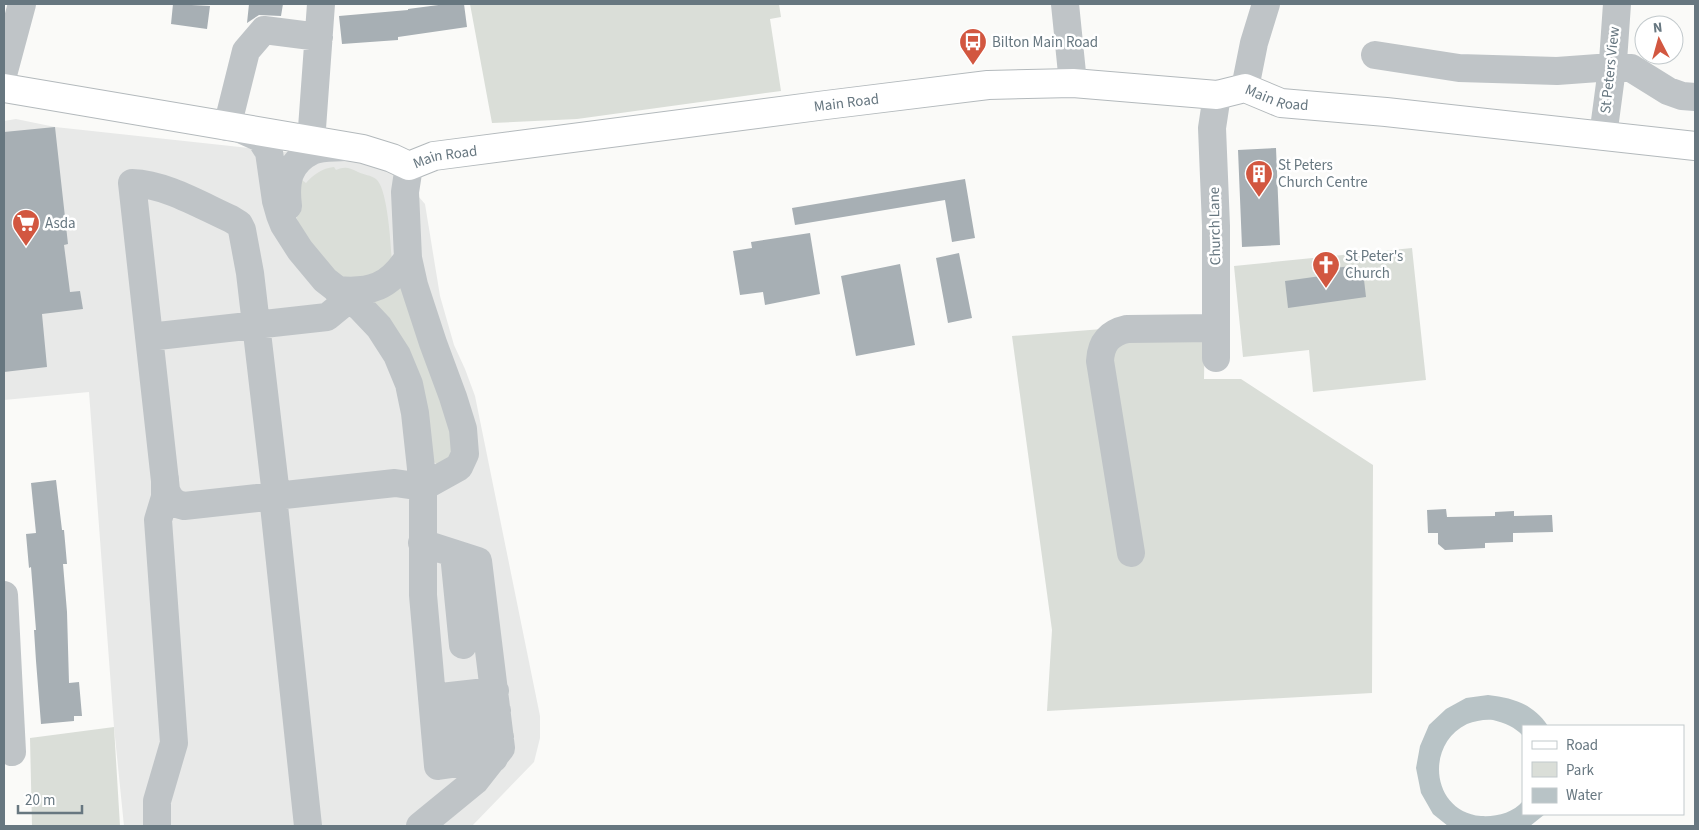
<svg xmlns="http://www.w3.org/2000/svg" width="1699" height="830" font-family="'Source Sans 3',sans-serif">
<rect width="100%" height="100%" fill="#fafaf8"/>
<!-- built -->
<path fill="#e8e9e8" d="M16,119L55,127L360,160L382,168L406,182L425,204L440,296L454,345L465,369L475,396L540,716V738L534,762L472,826H124L114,727L89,392L4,400V121Z"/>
<!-- green -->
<path fill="#daded8" d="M470,4H779L781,17L770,19L781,91L577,119L492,123Z
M334,167L336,170C345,166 350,168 358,172C364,175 371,175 376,179C388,188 391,248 392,264L357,282L329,272L298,223L294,205L299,178L306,183C313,175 322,168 334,167Z
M1412,248L1426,380L1313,392L1309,350L1243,357L1234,266Z
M403,279L469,440L441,467L431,460L365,298Z
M1205,321L1204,379H1241L1373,465L1372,693L1047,711L1052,630L1012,336Z
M114,727L120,826H32L30,738Z"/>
<!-- water -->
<path fill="#b8c3c6" d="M1488,695C1514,698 1533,704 1548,726H1523V736C1515,727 1505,723 1493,720C1485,719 1475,721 1467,724C1424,745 1432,812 1481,816C1496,817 1513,813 1523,801V814H1545L1530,826H1448L1433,814L1421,793L1416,768L1420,746L1429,725L1446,709L1466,698Z"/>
<!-- building -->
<path fill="#a7afb4" d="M173,4L210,6L207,29L171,24Z
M249,4H283L281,16L259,15L247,23Z
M446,4H464L467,27L398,37V40L342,44L339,16L408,10V9Z
M55,127L68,244L64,245L70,292L80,291L83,309L42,314L47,367L4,372V132Z
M1276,148L1280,245L1242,247L1238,150Z
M965,179L975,238L952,242L945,200L795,225L792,208Z
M810,233L820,294L765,305L763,292L740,295L733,251L752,248L751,242Z
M959,253L972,318L948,323L936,258Z
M900,264L915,345L856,356L841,276Z
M1351,266L1352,272L1363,271L1366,297L1288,308L1285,281L1328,275L1327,269Z
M56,480L62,530H64L67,564H63L67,612L69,683L79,682L82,716H74V721L41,724L36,661L34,630H36L31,567L29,568L26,534L36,533L31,483Z
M1446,509L1447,517L1495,516V512L1514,511V516L1552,515L1553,532L1513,533V542L1485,543V548L1445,550L1438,544V533H1428L1427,510Z"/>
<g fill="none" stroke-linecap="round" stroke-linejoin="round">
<defs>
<g id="major">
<path id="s1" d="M4,88L363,149L392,158L409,166L434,156L826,105L988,85L1073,83L1217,95L1245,88L1281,103L1386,112L1695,146"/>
</g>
</defs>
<!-- major casing -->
<use href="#major" stroke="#b3b9bc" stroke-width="30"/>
<!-- minor -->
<path stroke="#bfc4c7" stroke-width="28" d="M1065,4L1073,83
M1375,55L1459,68L1557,71L1612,67L1631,68L1668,91L1682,96L1695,97
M4,71L22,4
M1245,88L1254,43L1266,4
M227,127L246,51L264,30L319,37
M240,129L260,138L269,152L276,201L280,215L284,225L300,250L325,280L361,308L379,327L397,355L409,384L415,413L423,487V595L438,766L494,758
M1603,136L1613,61L1617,4
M311,142L321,4
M288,206C285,182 288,163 312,151C321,147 334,148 344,147
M337,290C371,293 389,287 408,258
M149,337L327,317L349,299
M1216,358V226L1212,128L1217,95
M276,495L250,273L242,230L239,224L231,219C200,205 165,184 132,183L166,490C169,499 174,504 184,506L395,483L423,487L459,467L465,454L463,429L453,397L433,343L414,285L408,258L405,192L409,166
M273,496L308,826
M1131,553L1100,361C1101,343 1109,333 1127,329L1216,328
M454,554L463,645
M4,595L12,752
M432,698L495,691
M434,718L497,711
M436,743L500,737
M157,826V801L174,743L158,520L165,497V479
M420,826L475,781L501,748L478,561L422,543"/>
<!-- major -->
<use href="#major" stroke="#fff" stroke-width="28"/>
</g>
<!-- icons -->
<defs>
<symbol id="bus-pin" viewBox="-11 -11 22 30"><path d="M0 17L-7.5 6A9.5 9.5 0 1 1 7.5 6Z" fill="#d25740" stroke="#fff"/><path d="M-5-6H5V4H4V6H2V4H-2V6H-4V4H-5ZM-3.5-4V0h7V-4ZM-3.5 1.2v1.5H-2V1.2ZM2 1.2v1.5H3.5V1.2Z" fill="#fff"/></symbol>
<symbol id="building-pin" viewBox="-11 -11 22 30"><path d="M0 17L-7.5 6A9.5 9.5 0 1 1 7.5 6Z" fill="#d25740" stroke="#fff"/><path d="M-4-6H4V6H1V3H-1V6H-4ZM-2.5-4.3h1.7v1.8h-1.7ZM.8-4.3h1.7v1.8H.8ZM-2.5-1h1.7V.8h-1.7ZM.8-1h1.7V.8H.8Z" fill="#fff"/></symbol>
<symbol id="supermarket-pin" viewBox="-11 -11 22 30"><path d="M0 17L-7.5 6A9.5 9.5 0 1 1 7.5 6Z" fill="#d25740" stroke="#fff"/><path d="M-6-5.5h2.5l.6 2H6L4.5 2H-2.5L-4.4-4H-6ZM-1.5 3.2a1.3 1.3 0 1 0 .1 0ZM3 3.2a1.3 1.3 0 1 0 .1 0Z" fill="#fff"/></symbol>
<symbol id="church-pin" viewBox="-11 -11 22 30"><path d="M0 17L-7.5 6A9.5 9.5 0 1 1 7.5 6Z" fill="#d25740" stroke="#fff"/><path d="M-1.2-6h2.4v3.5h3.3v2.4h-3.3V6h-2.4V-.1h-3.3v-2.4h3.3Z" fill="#fff"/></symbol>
</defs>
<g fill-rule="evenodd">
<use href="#bus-pin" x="957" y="26" width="32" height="43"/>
<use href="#building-pin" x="1243" y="158" width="32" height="43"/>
<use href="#supermarket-pin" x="10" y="207" width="32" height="43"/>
<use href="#church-pin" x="1310" y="249" width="32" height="43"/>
</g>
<g text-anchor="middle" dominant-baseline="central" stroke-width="5" stroke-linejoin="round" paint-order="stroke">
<!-- poi labels -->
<g font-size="15" fill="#677780" stroke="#fff" text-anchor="start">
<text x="992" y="42">Bilton Main Road</text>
<text x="1278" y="165">St Peters<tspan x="1278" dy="17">Church Centre</tspan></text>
<text x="45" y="223">Asda</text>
<text x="1345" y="256">St Peter's<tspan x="1345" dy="17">Church</tspan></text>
</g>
<!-- street labels -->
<g font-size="15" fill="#677780" stroke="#fff">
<text transform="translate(1610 70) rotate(-84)">St Peters View</text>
<text stroke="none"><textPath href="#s1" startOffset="1291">Main Road</textPath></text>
<text stroke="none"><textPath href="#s1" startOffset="856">Main Road</textPath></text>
<text stroke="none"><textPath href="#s1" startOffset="451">Main Road</textPath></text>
<text transform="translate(1215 226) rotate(-91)">Church Lane</text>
</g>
</g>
<!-- border -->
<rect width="1699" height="830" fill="none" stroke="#677780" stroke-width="10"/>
<!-- legend -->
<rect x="1522" y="725" width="162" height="90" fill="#ffffff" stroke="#c2c9cc"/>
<rect x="1532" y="741" width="25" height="8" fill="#ffffff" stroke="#c2c9cc"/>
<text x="1566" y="750" font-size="15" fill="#677780">Road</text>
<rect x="1532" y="762" width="25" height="15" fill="#daded8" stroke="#c2c9cc"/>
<text x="1566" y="775" font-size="15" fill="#677780">Park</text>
<rect x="1532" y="788" width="25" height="15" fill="#b8c3c6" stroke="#c2c9cc"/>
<text x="1566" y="800" font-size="15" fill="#677780">Water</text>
<!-- north arrow -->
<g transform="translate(1659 40) rotate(354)"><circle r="24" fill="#ffffff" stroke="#c2c9cc"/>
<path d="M0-4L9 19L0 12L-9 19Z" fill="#d25740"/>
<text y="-8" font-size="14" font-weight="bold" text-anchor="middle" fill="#677780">N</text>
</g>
<!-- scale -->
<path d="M18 805v8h64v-8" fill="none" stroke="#677780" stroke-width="2.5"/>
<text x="25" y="805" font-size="15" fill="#677780" stroke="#ffffff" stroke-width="4" paint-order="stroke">20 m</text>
</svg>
